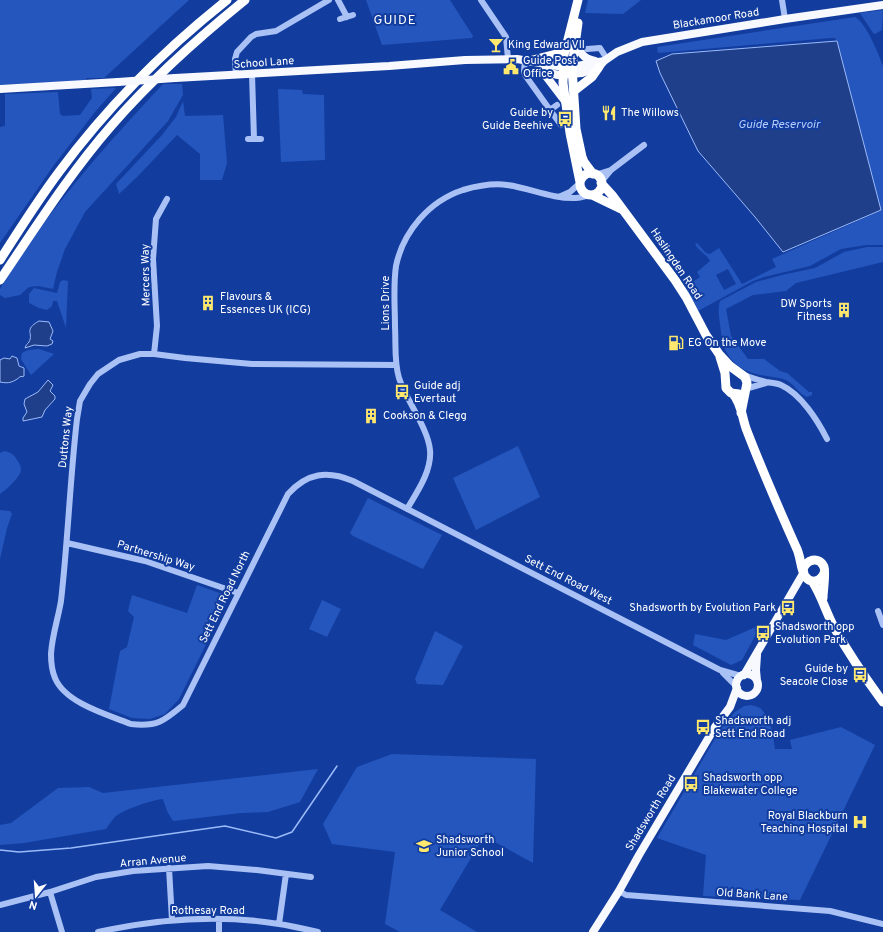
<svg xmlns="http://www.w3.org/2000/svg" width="883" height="932" font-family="Overpass,sans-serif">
<rect width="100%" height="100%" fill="#123d9f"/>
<!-- green -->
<path fill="#2456bd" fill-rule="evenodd" d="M0,0H189L104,78H86V80L0,85Z
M366,0H450L473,36L472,38L382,45Z
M588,0H641L623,14L585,13Z
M883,10L882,30L875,34L873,33L860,13Z
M855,17C867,24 878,53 883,66V245H866L841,249L810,266L764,277L753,281L698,311L685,287L700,277L697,272L710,261C707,254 698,251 695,244L697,243L706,253L710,254L719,248L742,284L776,267L772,259L880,211L881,210L837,41L835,38H831L658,53L657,47ZM728,269L736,284L724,290L716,275Z
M163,84H182L183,95L168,121L85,212L65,249L57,272L53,289L38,286L29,287L20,295L5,298L0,295V289C9,274 19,260 28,245C68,188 115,135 163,84Z
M116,88L95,112L54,165L0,243V127L5,126V94L58,92L60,114L63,116L80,115L92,98L91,89Z
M278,89L302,90L303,94L324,95L325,160L281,162Z
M183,101L185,116L223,115L227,163L222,180H200V154L177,135L137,177L119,194L116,184L162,135L176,117Z
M867,247H883V262L796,283L786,291L753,295L726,309L731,336L748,359H764L780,371L787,373L809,392H812V395L807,397C799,394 794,384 786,380C778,377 770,377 761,375C737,371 723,356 721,332C720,322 717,310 720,301L756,282L782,275L815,268L844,252Z
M63,280L68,281L66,328L57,301H53L52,306L47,310L39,308L29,303V294L34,288L57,293L60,282Z
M39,349L54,354L31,375L21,359L22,353L28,350Z
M518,446L540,497L476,530L453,478Z
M5,451C11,453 14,454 17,460C19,463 21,466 21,469C21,477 6,490 0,494V453Z
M368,498L442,535L423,569L353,536L350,533Z
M0,510L10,511L12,514L7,528L0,559Z
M197,585L225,595L227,602L179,699L165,714L150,719L132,718L109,709L120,651L127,647L134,617L128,611L132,595L187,613Z
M322,600L341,609L327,637L309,629Z
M758,626L760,627L742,660L731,665L693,645L695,634L726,640Z
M435,631L463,646L443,685L417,684L415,679Z
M751,705C754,706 760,707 762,710C772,721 773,736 775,749H792L790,740L841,727L875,745L800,900L703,896L706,855L657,838L720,730L735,712L744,706Z
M392,754L536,759L533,863L484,836L440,910L477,932H400L385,924L395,852L332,844L323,824L357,767Z
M318,769L300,802L268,812L241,813L173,821L167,811L163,799C152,800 121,810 114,818C111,821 109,825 106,829L24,843L0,845V825L11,823L58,788L89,787L103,793Z"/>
<!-- water -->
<path fill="#203f8a" stroke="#9bbaf8" d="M837,41L881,210L783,252L755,217L698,151L660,73L656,61L672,54Z
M39,321L49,322L53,331L50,339L53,341L52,344L47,346L34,345L25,348C26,345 27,344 29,342C34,333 23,330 39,321Z
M12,356L17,358L19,366L24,368V376L22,377L21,376C14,382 9,384 0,382V360L4,358L10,359Z
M48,380L53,385L50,391L55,396V399L45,410L42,417L23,421V418L27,412L24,404L25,399L38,392Z"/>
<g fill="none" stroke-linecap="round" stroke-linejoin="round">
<!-- stream -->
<path stroke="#9bbaf8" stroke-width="1.5" d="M0,850L19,852L71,848L225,826L276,838L292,832L337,766"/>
<!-- minor -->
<path stroke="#a9c1f5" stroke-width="6" d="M338,0L347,17
M481,0L506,37L508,59
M782,0L785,19
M340,19L353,15
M587,49L600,48L607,59
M525,60L524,71L525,75L550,110
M252,74L254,139
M236,75L235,59L237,52L251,37L256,34L276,31L329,0
M557,105L550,110L561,125
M248,139H261
M611,170L644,145
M595,175L611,170L601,182
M561,196L570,192L580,183
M154,354L157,326L153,259L156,219L167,199
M396,365L252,364L185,358L154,354H140L119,360L98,374L90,384L80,401L77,419C70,479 68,540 61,601C58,619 52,636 51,654C51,663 52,671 55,678C65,703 108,715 131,724C157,727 164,721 183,705L288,494C307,473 327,470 353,481L720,670L741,676
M743,375C750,377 758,380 766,382C771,383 777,383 781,385C801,394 818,421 827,439
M745,389L766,383
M407,509C417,492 432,471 430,450C428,428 406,400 399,378C394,362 396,344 395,327C395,307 393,286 396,266C403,232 429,201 463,190C477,186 493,183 507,185C530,188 552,199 576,198C581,198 586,196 591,195
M67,543L145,561L238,593
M878,611L883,625
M723,673L736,686
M169,868L172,920
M619,891L626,895L830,911L883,924
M50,892L62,932
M0,905L50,892L96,877L133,871L208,866L257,870L311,877
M279,924L286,874
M98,932C157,919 219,914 279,924C292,926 305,929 318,932
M219,932V919"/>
<!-- major -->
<path stroke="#f7f9ff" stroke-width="8" d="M576,38C580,51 580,58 595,61
M542,71L558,75L582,73L599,67L604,61L617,52L642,42L785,19L883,5
M542,71L565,101
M175,78L389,66L465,60L517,59L563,67H572L604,61
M0,89L118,82
M757,655L756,670L757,681
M736 685a11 11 0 1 1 22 0a11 11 0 1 1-22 0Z
M744,675L804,572
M593,932L619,891L639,855L715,727L730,707L737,688"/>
<!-- highway -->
<path stroke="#fff" stroke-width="9" d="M578,0L564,55L563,83L570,133L580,182
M578,23L572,67L576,129L582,157L584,162L593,174
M529,61L556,54L566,47
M574,91L592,77L599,67
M580 184a11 11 0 1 1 22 0a11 11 0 1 1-22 0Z
M601,183L612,195L675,280L686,297L706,335L719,354L730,366L745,377L747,383L741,413
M592,195L621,209
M0,260C19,230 38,200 59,172C107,107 164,50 227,0
M0,280C36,227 70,173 112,125C152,79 198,38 245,0
M720,357L725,373L726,388L731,393L739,394
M733,394C742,404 742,419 747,431C762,470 779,509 796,547C801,556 800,568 805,576C811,585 821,581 824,573
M803,570C805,560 819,555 824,567C826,573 823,591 823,598
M812,581C822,596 826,613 835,629C849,654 866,679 883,702"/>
<!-- major-bridge -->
<path stroke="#f7f9ff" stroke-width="8" d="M118,82L175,78"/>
</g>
<!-- icons -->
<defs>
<symbol id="bar-bare" viewBox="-9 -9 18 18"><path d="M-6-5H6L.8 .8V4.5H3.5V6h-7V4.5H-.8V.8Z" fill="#ffe86d" stroke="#123d9f" stroke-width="2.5" paint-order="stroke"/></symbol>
<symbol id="civic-bare" viewBox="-9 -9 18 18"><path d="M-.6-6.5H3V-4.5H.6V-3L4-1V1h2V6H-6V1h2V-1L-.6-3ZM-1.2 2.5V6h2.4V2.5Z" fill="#ffe86d" stroke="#123d9f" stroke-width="2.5" paint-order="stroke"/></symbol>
<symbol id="restaurant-bare" viewBox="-9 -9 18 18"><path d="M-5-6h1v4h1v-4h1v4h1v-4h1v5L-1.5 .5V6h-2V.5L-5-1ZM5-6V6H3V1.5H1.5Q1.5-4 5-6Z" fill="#ffe86d" stroke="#123d9f" stroke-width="2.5" paint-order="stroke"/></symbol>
<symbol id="bus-bare" viewBox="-9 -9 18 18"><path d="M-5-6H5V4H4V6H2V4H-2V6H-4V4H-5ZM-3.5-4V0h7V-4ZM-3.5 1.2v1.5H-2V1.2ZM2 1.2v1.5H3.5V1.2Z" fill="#ffe86d" stroke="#123d9f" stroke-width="2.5" paint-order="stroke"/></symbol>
<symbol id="building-bare" viewBox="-9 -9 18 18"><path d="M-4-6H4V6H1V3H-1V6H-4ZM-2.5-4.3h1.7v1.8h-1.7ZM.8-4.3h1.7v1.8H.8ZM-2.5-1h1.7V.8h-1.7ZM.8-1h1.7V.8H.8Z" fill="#ffe86d" stroke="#123d9f" stroke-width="2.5" paint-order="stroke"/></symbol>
<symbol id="fuel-bare" viewBox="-9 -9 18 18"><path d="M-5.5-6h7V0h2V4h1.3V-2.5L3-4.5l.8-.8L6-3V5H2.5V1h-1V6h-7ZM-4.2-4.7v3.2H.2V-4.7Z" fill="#ffe86d" stroke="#123d9f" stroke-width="2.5" paint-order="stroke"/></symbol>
<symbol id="hospital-bare" viewBox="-9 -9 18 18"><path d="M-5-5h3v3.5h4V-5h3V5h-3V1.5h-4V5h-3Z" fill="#ffe86d" stroke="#123d9f" stroke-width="2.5" paint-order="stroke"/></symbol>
<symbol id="school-bare" viewBox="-9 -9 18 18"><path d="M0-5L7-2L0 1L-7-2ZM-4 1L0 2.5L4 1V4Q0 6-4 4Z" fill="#ffe86d" stroke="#123d9f" stroke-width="2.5" paint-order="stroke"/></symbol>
</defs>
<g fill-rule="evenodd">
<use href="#bar-bare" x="485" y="34" width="22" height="22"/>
<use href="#civic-bare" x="500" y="56" width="22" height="22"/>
<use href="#restaurant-bare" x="598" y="102" width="22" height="22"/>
<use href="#bus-bare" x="554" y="108" width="22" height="22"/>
<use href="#building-bare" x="197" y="292" width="22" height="22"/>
<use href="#building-bare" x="833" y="299" width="22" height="22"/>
<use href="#fuel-bare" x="665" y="332" width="22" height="22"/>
<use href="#bus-bare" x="391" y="381" width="22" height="22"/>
<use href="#building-bare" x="360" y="405" width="22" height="22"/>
<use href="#bus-bare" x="777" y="597" width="22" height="22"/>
<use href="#bus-bare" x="752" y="622" width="22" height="22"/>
<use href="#bus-bare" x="849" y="664" width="22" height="22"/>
<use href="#bus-bare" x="692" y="716" width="22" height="22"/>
<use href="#bus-bare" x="680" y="773" width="22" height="22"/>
<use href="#hospital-bare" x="849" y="811" width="22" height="22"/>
<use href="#school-bare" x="413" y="835" width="22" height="22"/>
</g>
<g text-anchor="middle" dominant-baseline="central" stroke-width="4" stroke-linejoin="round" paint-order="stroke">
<!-- street labels -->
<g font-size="11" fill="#fff" stroke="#123d9f">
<text transform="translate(716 19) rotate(-9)">Blackamoor Road</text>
<text transform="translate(264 63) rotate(-4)">School Lane</text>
<text transform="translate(676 264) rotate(56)">Haslingden Road</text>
<text transform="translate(146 275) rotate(-91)">Mercers Way</text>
<text transform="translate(386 303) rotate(-90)">Lions Drive</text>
<text transform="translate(66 437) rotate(-84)">Duttons Way</text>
<text transform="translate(156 556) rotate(17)">Partnership Way</text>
<text transform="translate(568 580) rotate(27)">Sett End Road West</text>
<text transform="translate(225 597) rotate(-64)">Sett End Road North</text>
<text transform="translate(651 813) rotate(-59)">Shadsworth Road</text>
<text transform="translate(153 861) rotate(-5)">Arran Avenue</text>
<text transform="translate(752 895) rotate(4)">Old Bank Lane</text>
<text x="208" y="911">Rothesay Road</text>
</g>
<!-- poi labels -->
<g font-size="11" fill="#fff" stroke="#123d9f" text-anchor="start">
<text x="508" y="45">King Edward VII</text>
<text x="523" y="61">Guide Post<tspan x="523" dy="13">Office</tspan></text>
<text x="553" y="113" text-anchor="end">Guide by<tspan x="553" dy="13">Guide Beehive</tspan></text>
<text x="621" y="113">The Willows</text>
<text x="220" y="297">Flavours &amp;<tspan x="220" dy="13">Essences UK (ICG)</tspan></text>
<text x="832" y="304" text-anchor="end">DW Sports<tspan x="832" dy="13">Fitness</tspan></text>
<text x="688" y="343">EG On the Move</text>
<text x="414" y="386">Guide adj<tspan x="414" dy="13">Evertaut</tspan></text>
<text x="383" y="416">Cookson &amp; Clegg</text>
<text x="776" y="608" text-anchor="end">Shadsworth by Evolution Park</text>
<text x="775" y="627">Shadsworth opp<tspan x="775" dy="13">Evolution Park</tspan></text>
<text x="848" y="669" text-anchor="end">Guide by<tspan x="848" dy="13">Seacole Close</tspan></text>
<text x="715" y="721">Shadsworth adj<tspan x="715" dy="13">Sett End Road</tspan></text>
<text x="703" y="778">Shadsworth opp<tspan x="703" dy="13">Blakewater College</tspan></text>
<text x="848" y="816" text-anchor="end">Royal Blackburn<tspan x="848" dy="13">Teaching Hospital</tspan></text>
<text x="436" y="840">Shadsworth<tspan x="436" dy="13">Junior School</tspan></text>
</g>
<!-- water labels -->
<g font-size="12" font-style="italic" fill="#b6ccfb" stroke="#123d9f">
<text x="779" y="125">Guide Reservoir</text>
</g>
<!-- quarter labels -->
<g font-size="13" letter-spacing="1" fill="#fff" stroke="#123d9f">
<text x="395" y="21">GUIDE</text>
</g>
</g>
<!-- north arrow -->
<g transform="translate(36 896) rotate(197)" stroke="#123d9f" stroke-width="3" paint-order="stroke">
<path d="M0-3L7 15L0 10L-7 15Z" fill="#ffffff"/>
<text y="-6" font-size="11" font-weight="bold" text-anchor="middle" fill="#ffffff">N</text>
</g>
</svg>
